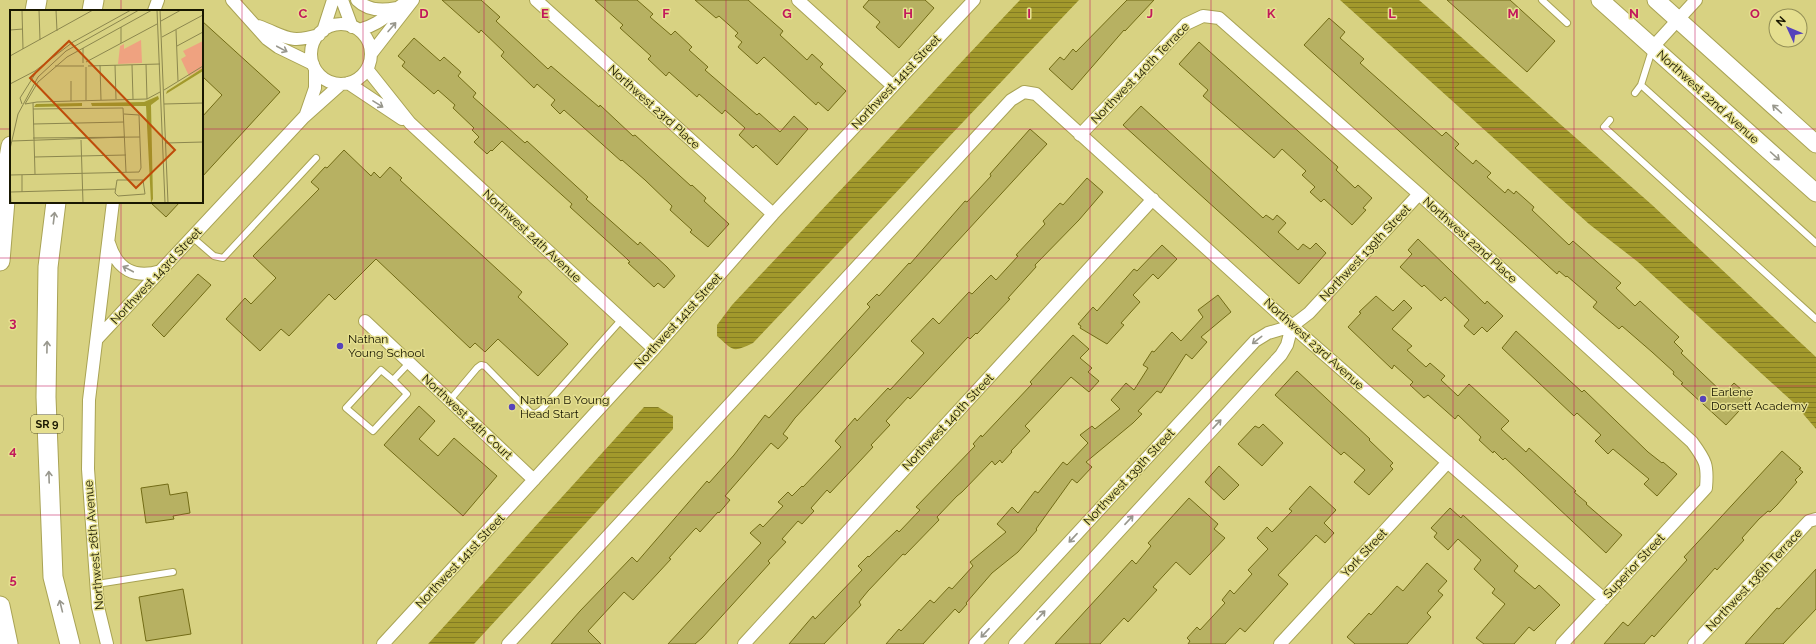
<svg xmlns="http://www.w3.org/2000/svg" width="1816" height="644" font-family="Raleway,sans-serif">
<defs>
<pattern id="water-rules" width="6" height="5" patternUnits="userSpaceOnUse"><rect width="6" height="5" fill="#a2992c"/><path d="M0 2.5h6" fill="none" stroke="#837c23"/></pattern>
</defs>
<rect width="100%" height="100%" fill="#d8d282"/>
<!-- water -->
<path fill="url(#water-rules)" d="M1020,0H1079L753,343C732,353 734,351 717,336V325L732,305Z
M1340,0H1419L1651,204L1816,357V429L1793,402L1638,262L1589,224Z
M644,407H658L673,416V429L474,644H428Z"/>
<!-- building -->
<path fill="#b7b162" stroke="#726b16" d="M442,0H481L500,17L496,21L548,69L551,66L599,107L600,105L633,136L635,135L691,186L692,185L706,198L704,201L729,224L708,247L690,232L692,230L670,210L672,206L645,180L622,160L621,161L564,110L560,114L551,105L555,100L537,84L534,88L501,56L504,52L481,30L479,33Z
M595,0H637L653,14L650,17L671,35L675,31L692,47L689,50L708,67L705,70L757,115L759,113L780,132L794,116L808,129L777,165L756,145L753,148L739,135L745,128L725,110L722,114L699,94L697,97L669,72L666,76L648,59L651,56L620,28L623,25Z
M695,0H748L783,31L780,35L807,60L812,54L823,64L820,67L846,91L828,111L818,102L816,105L764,57L757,64L738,47L742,42L735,36L738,33L719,16L716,18Z
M869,0H925L934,8L899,48L876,27L880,22L863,7Z
M1127,0H1154L1125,31L1124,30L1072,90L1049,69L1060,57L1064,60L1073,49L1076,52Z
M1447,0H1510L1555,41L1527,72Z
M1329,18L1345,32L1340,38L1364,59L1360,63L1442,136L1446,132L1459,144L1455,148L1473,164L1476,160L1491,173L1487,177L1505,193L1508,189L1514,194L1516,191L1534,207L1532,210L1569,245L1573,241L1621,283L1616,288L1635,306L1640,301L1679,337L1674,342L1683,351L1681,353L1724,394L1734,383L1751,398L1726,425L1681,384L1683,383L1673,374L1674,372L1652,352L1622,326L1619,329L1593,307L1597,302L1567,276L1566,277L1559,271L1557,274L1304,45Z
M202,21L280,92L202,177V117L222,95L202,76Z
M414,38L440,61L444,57L461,72L458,76L476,93L473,97L525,143L527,141L588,197L586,199L638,245L640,242L667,267L675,276L664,288L658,283L654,287L628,263L630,262L626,258L570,207L572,204L502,141L492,151L491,150L487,154L474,142L479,137L472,130L474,128L453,108L455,105L438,90L434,94L402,66L405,62L398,56Z
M1199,42L1338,167L1336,170L1355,188L1358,185L1372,198L1363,208L1366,210L1352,225L1324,199L1321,202L1310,192L1315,187L1302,175L1306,171L1282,149L1274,158L1203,96L1208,90L1179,64Z
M1141,106L1263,218L1266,215L1273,220L1277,215L1286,223L1278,232L1298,250L1303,244L1310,249L1316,243L1326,253L1299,284L1123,125Z
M1030,129L1047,144L795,418L783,434L788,438L778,449L771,443L725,496L730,500L719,513L718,512L700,532L696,528L693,531L669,558L671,559L633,600L624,592L588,631L601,644H551L580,611L632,557L637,562L707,481L709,483L734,455L765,415L769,418L870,307L867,304L877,294L879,296L909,263L910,264L965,201L967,202L991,176L990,174Z
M344,150L371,176L374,172L380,178L390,167L402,178L400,180L522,292L518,297L568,344L538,376L498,339L485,352L475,343L470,348L376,259L335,300L329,294L289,336L281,329L260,351L226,319L245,298L251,304L276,278L253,256L319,189L311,182L325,167L327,168Z
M1087,178L1103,192L1079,220L1035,265L1036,267L1008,298L1010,299L977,334L976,333L970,339L968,337L910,399L908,397L886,421L890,425L871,445L873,447L830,493L827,490L811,508L814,511L802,524L798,521L782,539L786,542L768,561L770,563L702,638L695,644H668L761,543L750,533L760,524L763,527L783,506L778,502L788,492L792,496L802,486L803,487L841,447L835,441L855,418L857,421L888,388L890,390L924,353L911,341L933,318L939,324L969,292L972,294L991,275L996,280L1018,256L1016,255L1045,224L1043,221L1060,203L1063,205Z
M150,202H180L166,217Z
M1418,239L1485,304L1487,301L1503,316L1487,332L1482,327L1474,335L1464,326L1469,320L1445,297L1441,301L1424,285L1422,287L1400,267L1412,254L1408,250Z
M1162,245L1177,259L1158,279L1153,274L1133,295L1140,302L1121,323L1124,325L1107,344L1080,328L1081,326L1078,324L1093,307L1097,311L1134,269L1137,271Z
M198,274L211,285L164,337L152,325Z
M1218,295L1231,312L1201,337L1207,342L1192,359L1186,354L1161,393L1157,391L1138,411L1142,414L1133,423L1086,462L1092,467L1077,483L1072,479L1036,529L1037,530L1018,552L992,573L966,603L967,604L959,613L955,609L923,644H886L899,629L901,631L930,600L934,603L949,587L952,589L973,566L970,562L1006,532L997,524L1012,507L1018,513L1035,491L1038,493L1063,462L1067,465L1088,443L1080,435L1092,426L1095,429L1120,409L1111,400L1126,383L1134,390L1148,368L1143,365L1152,351L1154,352L1172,332L1181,341L1203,317L1198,310Z
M1376,296L1393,311L1404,300L1412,308L1392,329L1412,346L1407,350L1426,367L1430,363L1445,376L1441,380L1458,396L1469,384L1509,421L1501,429L1526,452L1529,448L1576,491L1574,492L1587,503L1586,504L1622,535L1606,553L1505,458L1503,460L1494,451L1493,453L1479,440L1481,437L1458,415L1455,419L1428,395L1424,398L1410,385L1413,382L1394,365L1392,369L1348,327L1361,313L1359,312Z
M1516,331L1582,392L1584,390L1648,452L1662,463L1663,462L1677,474L1657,496L1644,484L1649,479L1613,449L1608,454L1595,441L1601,435L1577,413L1574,416L1502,348Z
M1073,335L1089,349L1080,358L1092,368L1088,372L1099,381L1089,392L1071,377L1025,426L1030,431L1011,451L1012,452L1002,463L1000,460L995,465L992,461L962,492L957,496L937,517L939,520L905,555L903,554L868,591L859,602L861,605L824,644H789L813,616L815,619L862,570L858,566L868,556L869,557L897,530L899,532L920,510L916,507L975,446L973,444L981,435L982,437L1032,384L1030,382Z
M1297,371L1370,439L1369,440L1393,463L1390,466L1393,469L1369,495L1354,482L1365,470L1344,452L1341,455L1275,395Z
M419,406L435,421L419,439L438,456L454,438L497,476L463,516L384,445Z
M1263,424L1283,443L1262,466L1238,444L1255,426L1259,428Z
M1782,451L1801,468L1799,469L1803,472L1795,480L1797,482L1777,505L1770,512L1768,511L1759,519L1742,538L1744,540L1717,570L1715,568L1654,637L1652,635L1644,644H1604L1623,622L1628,626L1687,560L1684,557Z
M1219,466L1239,485L1224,500L1205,482Z
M168,484L170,495L187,492L190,513L173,516L174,519L146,523L141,488Z
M1310,486L1336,510L1324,523L1334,533L1325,543L1316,535L1278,575L1288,584L1245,632L1240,628L1225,644H1188L1190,641L1187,638L1197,627L1200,630L1225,603L1222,600L1230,590L1234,594L1252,574L1248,570L1268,549L1257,538L1267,527L1272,532L1292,511L1289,509Z
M1189,498L1218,524L1214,529L1225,538L1190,575L1176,562L1153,587L1157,590L1147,601L1128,622L1124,618L1100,644H1055L1132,560L1136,564L1151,546L1148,543Z
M1450,508L1461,518L1463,515L1518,566L1514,571L1535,589L1539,585L1560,605L1534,631L1529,627L1514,644H1484L1476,638L1505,604L1492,593L1495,589L1474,569L1481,560L1458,539L1448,550L1434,537L1437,533L1431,528Z
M1427,563L1447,581L1438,591L1443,595L1427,613L1431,617L1407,644H1355L1347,637L1369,613L1371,615L1397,586L1403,591Z
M1816,569V609L1783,644H1745L1777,608L1779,609Z
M183,589L191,634L146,641L139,597Z"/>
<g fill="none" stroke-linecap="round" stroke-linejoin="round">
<defs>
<path id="service" d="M1542,0L1567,23
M1652,50L1641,85L1816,243
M1635,93L1641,85
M1610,120L1604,127L1816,319
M192,237L214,256L223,258L316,158
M393,380L407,394L373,431L346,408L381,370L393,380L410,362
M450,400L477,368L481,365L485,366L530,412L535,414L541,410L622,319
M97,584L173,572"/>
<path id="minor" d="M232,0L267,39L278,47L313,64
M342,0L352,27
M357,0C368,11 382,11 396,8
M536,0L773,214
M798,0L893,86
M154,11L158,0
M311 54a30 30 0 1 1 60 0a30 30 0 1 1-60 0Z
M258,26C286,36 288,44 319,35
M359,30C382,24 390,11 410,0
M323,31L333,0
M1652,48L1696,0
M371,54L413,0
M367,69L410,123L654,349
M348,83L402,119
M306,114L315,88V70
M1080,135L1186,24L1203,16L1219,18L1419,194L1692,442C1706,461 1708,465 1706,488L1562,644
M109,243C117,270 135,279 161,271
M365,321L534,480
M97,339L304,117L341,84
M107,644L98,607L88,469L89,400L113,202
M383,644L654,349L773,214L974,0
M508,644L1011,100L1024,92L1036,94L1292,326L1604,599
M744,644L1153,199
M975,644L1255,341L1268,333L1292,326L1309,313L1419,194
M1015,644L1281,355L1287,345L1292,326
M1280,644L1448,462
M1694,644L1809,521L1816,519"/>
<path id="secondary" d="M1600,0L1816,193
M1656,0L1816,144"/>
<path id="primary" d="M35,11L37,0
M92,11L94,0
M56,202L48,267L46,397L53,577L70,644
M0,261L8,164L11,146
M0,606L8,644"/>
</defs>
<!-- service casing -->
<use href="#service" stroke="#a9a354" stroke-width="8"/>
<!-- minor casing -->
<use href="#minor" stroke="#a9a354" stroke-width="14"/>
<!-- secondary casing -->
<use href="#secondary" stroke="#a9a354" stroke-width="19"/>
<!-- primary casing -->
<use href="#primary" stroke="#a9a354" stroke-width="21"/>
<!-- service -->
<use href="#service" stroke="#fff" stroke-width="6"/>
<!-- minor -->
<use href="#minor" stroke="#fff" stroke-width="12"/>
<!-- secondary -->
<use href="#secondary" stroke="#fff" stroke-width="17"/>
<!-- primary -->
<use href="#primary" stroke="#fff" stroke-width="19"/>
</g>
<!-- one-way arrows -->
<defs><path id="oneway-shaft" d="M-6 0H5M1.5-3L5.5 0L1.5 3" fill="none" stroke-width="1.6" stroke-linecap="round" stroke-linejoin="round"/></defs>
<g stroke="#98978d">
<use href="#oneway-shaft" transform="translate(392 27) rotate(-49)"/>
<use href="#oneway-shaft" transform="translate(282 49) rotate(28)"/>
<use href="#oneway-shaft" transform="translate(378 104) rotate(32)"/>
<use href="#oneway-shaft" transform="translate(1777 109) rotate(-138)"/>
<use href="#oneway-shaft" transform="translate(1775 156) rotate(42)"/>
<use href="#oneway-shaft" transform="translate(54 218) rotate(-83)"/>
<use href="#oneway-shaft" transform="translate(128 269) rotate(-152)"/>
<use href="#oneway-shaft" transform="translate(1257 340) rotate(142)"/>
<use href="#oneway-shaft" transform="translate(47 347) rotate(-89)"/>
<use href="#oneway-shaft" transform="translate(1217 424) rotate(-47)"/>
<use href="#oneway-shaft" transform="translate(49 477) rotate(-92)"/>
<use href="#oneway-shaft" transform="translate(1129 520) rotate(-47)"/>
<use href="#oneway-shaft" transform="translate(1073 538) rotate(133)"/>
<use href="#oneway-shaft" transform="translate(61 606) rotate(-104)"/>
<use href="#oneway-shaft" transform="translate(1041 615) rotate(-47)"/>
<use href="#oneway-shaft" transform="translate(985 633) rotate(133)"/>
</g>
<!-- grid -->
<path fill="none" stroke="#c2185b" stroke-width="1" stroke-opacity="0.55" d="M121,0V11M242,0V644M363,0V644M484,0V644M605,0V644M726,0V644M847,0V644M969,0V644M1090,0V644M1211,0V644M1332,0V644M1453,0V644M1574,0V644M1695,0V644M0,129H11M202,129H1816M121,202V644M0,258H1816M0,386H1816M0,515H1816"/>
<!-- markers -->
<g fill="#5643bb" stroke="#e5df8f" stroke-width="1.5">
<circle cx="340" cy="346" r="4"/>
<circle cx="1703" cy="399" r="4"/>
<circle cx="512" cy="407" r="4"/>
</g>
<g text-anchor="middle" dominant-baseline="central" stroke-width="3" stroke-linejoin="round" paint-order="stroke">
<!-- shield labels -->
<rect fill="#e5df8f" stroke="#56532c" stroke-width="1" x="31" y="415" width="32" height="18" rx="3"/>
<g font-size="11" font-weight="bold" fill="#191701">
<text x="47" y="424">SR 9</text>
</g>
<!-- street labels -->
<g font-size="12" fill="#191701" stroke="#e5df8f">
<text transform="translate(1140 73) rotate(-46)">Northwest 140th Terrace</text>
<text transform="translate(896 82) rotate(-47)">Northwest 141st Street</text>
<text transform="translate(1708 97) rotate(42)">Northwest 22nd Avenue</text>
<text transform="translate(654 107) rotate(42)">Northwest 23rd Place</text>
<text transform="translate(532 236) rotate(43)">Northwest 24th Avenue</text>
<text transform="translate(1470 240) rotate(42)">Northwest 22nd Place</text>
<text transform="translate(1365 253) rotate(-47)">Northwest 139th Street</text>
<text transform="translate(156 276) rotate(-47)">Northwest 143rd Street</text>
<text transform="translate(678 321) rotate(-48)">Northwest 141st Street</text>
<text transform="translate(1314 344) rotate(42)">Northwest 23rd Avenue</text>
<text transform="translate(467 417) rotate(43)">Northwest 24th Court</text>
<text transform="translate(948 422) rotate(-47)">Northwest 140th Street</text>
<text transform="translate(1129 477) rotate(-47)">Northwest 139th Street</text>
<text transform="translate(94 545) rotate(-95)">Northwest 26th Avenue</text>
<text transform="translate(1364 553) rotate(-47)">York Street</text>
<text transform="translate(460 561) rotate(-47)">Northwest 141st Street</text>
<text transform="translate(1634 566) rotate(-47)">Superior Street</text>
<text transform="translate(1754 580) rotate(-47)">Northwest 136th Terrace</text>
</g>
<!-- poi labels -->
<g font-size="12" fill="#191701" stroke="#e5df8f" text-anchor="start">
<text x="348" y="339">Nathan<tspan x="348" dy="14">Young School</tspan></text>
<text x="1711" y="392">Earlene<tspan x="1711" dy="14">Dorsett Academy</tspan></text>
<text x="520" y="400">Nathan B Young<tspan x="520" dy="14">Head Start</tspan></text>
</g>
</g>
<!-- overview -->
<g transform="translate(10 10)">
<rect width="193" height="193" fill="#d8d282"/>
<path d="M131,30L132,53L108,54L110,36L114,34V39ZM193,31V58L179,66L171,49L176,46L173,41Z" fill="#efa280"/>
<path d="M193,58V61L156,84L157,81ZM148,86L149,89L141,95L143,189L141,193L136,96H82L81,93L134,92ZM72,93V96L24,97L26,94Z" fill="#a2992c"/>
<path fill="none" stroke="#8c874e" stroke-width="1" d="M12,0L13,39M29,0L30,30M46,0L47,21M147,0L155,193M150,0L158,193M151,11L171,0M111,17V33M0,20L13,19M166,20L168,71M152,27L193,5M167,36L193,22M73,38V53M0,46L83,0M76,52L147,14M136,54L137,89M90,55L91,90M105,55L106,89M122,55L123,89M45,56H74M78,56L150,54M61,71V91M0,74L25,61L63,32L121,0M154,80L193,56M76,90V57M23,93L25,164M12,94L10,88L27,61M15,94L28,72L57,47L142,0M15,94L27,92L137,89L150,82M154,94L193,93M23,99L113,98L116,162M23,114L114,112M23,128L130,127M71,130L73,193M2,131L115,127M156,133L193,132M0,139L8,104L28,67L56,41L129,0M24,147L116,145M0,165L129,162L131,158L129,105L114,104M12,165V182M0,170L1,193M107,170H133L135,184L108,186L105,183ZM1,182L105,179"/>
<path fill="#bf4c0a" fill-opacity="0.15" stroke="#bf4c0a" stroke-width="2" d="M59,31L165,140L126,178L20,68Z"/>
<rect width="193" height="193" fill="none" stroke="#191701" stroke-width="2"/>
</g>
<g font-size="13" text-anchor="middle" font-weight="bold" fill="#c2185b" stroke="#e5df8f" stroke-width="3" stroke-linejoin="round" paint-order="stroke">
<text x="303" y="18">C</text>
<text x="424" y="18">D</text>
<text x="545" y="18">E</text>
<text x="666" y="18">F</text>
<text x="787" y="18">G</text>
<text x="908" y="18">H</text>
<text x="1029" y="18">I</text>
<text x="1150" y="18">J</text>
<text x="1271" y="18">K</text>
<text x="1392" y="18">L</text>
<text x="1513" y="18">M</text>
<text x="1634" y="18">N</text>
<text x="1755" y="18">O</text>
<text x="13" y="327">3</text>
<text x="13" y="455">4</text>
<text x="13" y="584">5</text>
</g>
<!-- north arrow -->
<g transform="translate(1788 28) rotate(314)"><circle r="19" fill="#e5df8f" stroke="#938f56"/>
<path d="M0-3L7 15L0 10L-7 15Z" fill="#5643bb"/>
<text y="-6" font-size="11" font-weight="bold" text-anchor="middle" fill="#191701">N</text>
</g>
</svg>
